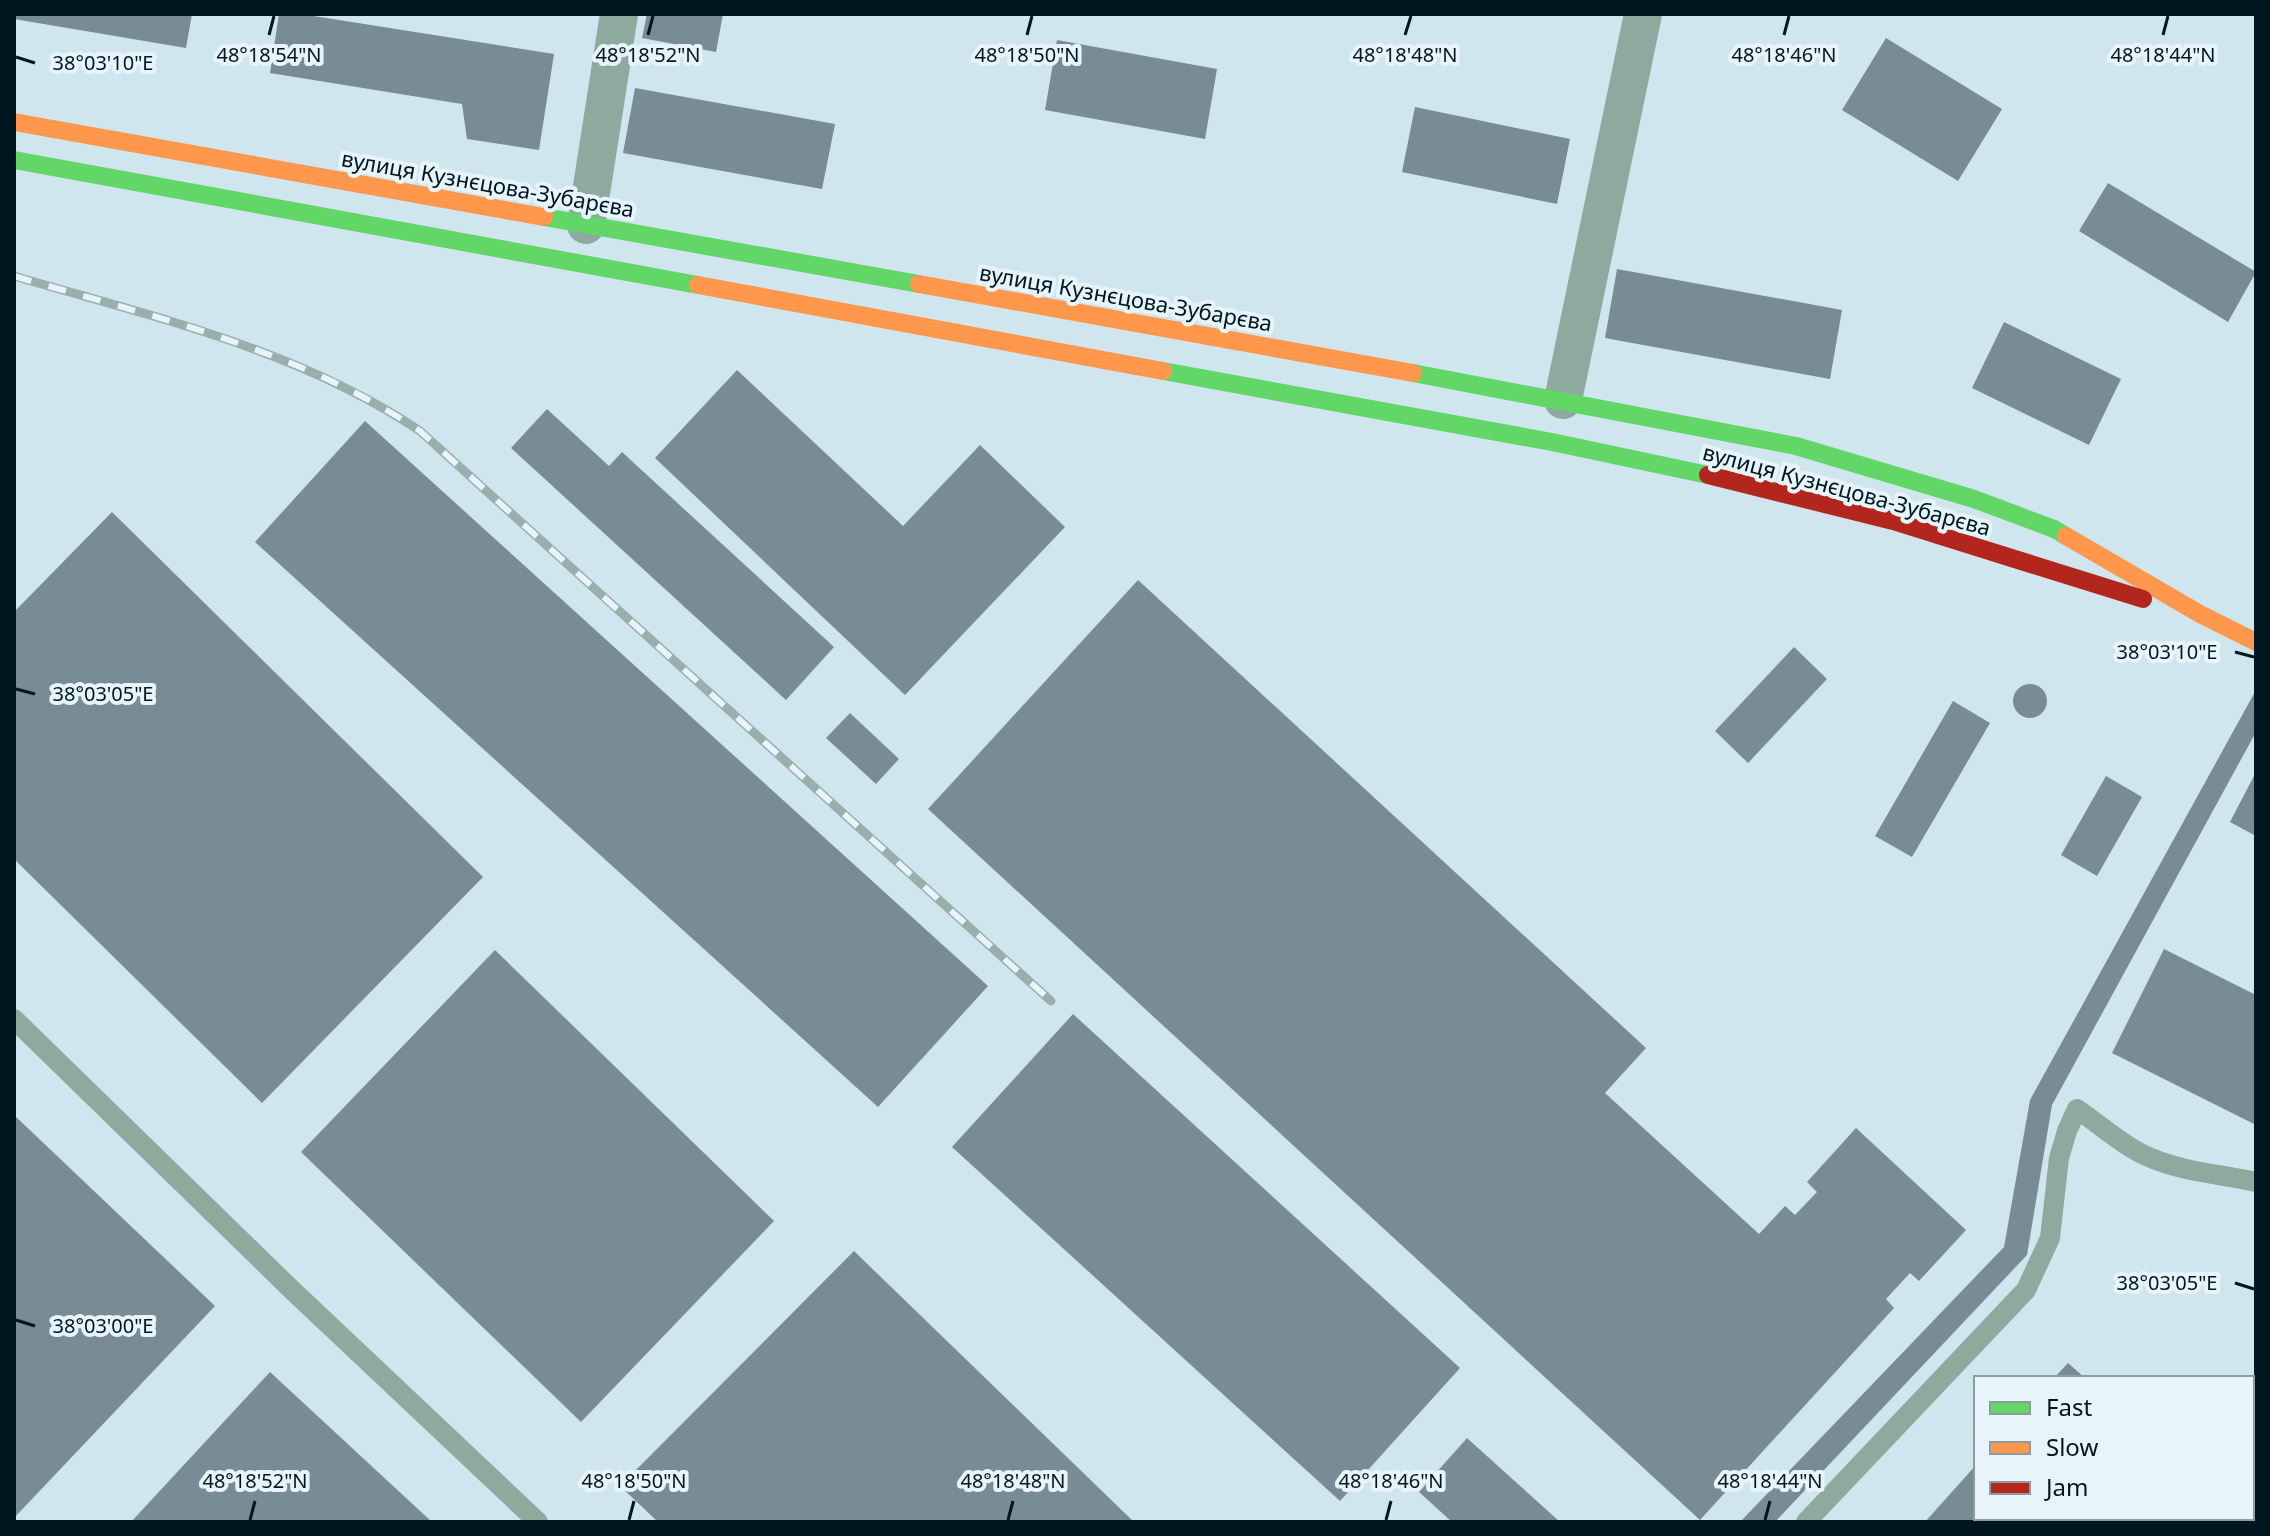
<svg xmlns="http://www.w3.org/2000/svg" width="2270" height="1536" font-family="'Noto Sans',sans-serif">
<rect width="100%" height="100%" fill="#d0e6ee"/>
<!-- building -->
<path fill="#778c95" d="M14,14H192L186,48L14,19Z
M279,14H301L554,54L539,150L467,139L462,104L270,73Z
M647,14H723L716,52L642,38Z
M1886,38L2002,109L1958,181L1842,110Z
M1057,40L1217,69L1205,139L1045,110Z
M635,88L835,124L822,189L623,153Z
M1415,107L1570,139L1557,204L1402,172Z
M2108,183L2256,272L2228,322L2079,231Z
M1617,269L1842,310L1830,379L1605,338Z
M2004,322L2121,379L2089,445L1972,388Z
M737,370L903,526L980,445L1065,527L905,695L655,458Z
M547,409L609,466L622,452L834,647L786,700L511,448Z
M365,421L988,986L878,1107L255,542Z
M112,512L483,877L262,1103L14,859V612Z
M1138,580L1646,1048L1605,1093L1759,1234L1785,1206L1795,1215L1817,1192L1807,1182L1856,1128L1966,1230L1919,1281L1910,1273L1886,1299L1894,1308L1700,1520L928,809Z
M1794,647L1827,679L1748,763L1715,731Z
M2013 701a17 17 0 1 1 34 0a17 17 0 1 1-34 0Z
M2256,690V732L2052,1105L2027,1255L1775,1522H1740L2004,1247L2030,1100Z
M1953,701L1990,723L1912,857L1875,836Z
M850,713L899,759L876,784L826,738Z
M2256,772V836L2230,822Z
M2106,776L2142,797L2097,876L2061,855Z
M2164,949L2256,995V1125L2112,1053Z
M495,950L774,1221L581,1422L301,1152Z
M1073,1014L1460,1368L1340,1501L952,1147Z
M14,1115L215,1306L14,1518Z
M854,1251L1134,1522H658L620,1486Z
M2068,1363L2085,1378H2054Z
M270,1372L432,1522H131Z
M1467,1438L1560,1522H1452L1419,1492Z
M1976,1465V1518H2240L2244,1522H1925Z"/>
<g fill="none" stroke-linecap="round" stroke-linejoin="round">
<!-- lane -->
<path stroke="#8ea99e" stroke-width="20" d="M14,1019L291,1289L538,1522
M1806,1522L2026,1290L2050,1238L2059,1158L2067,1131L2077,1109C2099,1124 2127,1149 2151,1158C2184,1172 2221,1174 2256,1182"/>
<!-- street -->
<path stroke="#8ea99e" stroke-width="38" d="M586,225L619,14
M1563,400L1643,14"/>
<!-- fast -->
<path stroke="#63d668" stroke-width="18" d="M14,160L698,285
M544,217L919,284
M1163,371L1552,442L1708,475
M1413,373L1796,446L1974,499L2054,529L2066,536"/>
<!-- slow -->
<path stroke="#ff974d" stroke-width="18" d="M14,122L544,217
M919,284L1413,373
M698,285L1163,371
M2066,536L2200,614L2256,642"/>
<!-- jam -->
<path stroke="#b3261e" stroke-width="18" d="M1708,475L1893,521L2143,599"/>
<defs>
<path id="rail" d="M14,276C153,317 298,349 420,431L1051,1001"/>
</defs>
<!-- rail casing -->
<use href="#rail" stroke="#99afae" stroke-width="9"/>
<!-- rail -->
<use href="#rail" stroke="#e7f4f9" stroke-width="6" stroke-dasharray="18" stroke-linecap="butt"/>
</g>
<!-- ticks -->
<path fill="none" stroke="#001720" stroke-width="3" d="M269,35L274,16M648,35L653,16M1027,35L1032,16M1405,35L1411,16M1784,35L1789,16M2163,35L2168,16M16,57L35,63M2235,652L2254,657M16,689L35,694M2235,1283L2254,1289M16,1320L35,1326M250,1520L255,1501M629,1520L634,1501M1008,1520L1013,1501M1386,1520L1391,1501M1765,1520L1770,1501"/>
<g text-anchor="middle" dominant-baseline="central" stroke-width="8" stroke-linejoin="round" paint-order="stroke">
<!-- street labels -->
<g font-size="22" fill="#001720" stroke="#e7f4f9">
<text transform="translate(488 183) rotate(10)">вулиця Кузнєцова-Зубарєва</text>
<text transform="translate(1126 297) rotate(10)">вулиця Кузнєцова-Зубарєва</text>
<text transform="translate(1847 489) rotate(15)">вулиця Кузнєцова-Зубарєва</text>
</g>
</g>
<g font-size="20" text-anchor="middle" fill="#001720" stroke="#e7f4f9" stroke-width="8" stroke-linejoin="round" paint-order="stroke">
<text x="2163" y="62">48°18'44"N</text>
<text x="269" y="62">48°18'54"N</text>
<text x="648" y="62">48°18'52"N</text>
<text x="1027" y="62">48°18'50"N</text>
<text x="1405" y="62">48°18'48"N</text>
<text x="1784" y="62">48°18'46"N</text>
<text x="103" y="70">38°03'10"E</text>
<text x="2167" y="659">38°03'10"E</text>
<text x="103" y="701">38°03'05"E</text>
<text x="2167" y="1290">38°03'05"E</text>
<text x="103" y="1333">38°03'00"E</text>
<text x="255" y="1488">48°18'52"N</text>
<text x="634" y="1488">48°18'50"N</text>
<text x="1013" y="1488">48°18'48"N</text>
<text x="1391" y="1488">48°18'46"N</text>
<text x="1770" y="1488">48°18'44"N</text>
</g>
<!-- border -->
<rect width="2270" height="1536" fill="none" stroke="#001720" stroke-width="32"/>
<!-- legend -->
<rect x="1974" y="1376" width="280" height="144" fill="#e7f4f9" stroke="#8b9ca2" stroke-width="2"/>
<rect x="1990" y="1402" width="40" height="12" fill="#63d668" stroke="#8b9ca2" stroke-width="2"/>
<text x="2046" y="1416" font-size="24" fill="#001720">Fast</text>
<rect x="1990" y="1442" width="40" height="12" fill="#ff974d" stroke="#8b9ca2" stroke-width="2"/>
<text x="2046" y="1456" font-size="24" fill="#001720">Slow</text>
<rect x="1990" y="1482" width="40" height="12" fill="#b3261e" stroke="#8b9ca2" stroke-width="2"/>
<text x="2046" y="1496" font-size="24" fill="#001720">Jam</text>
</svg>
